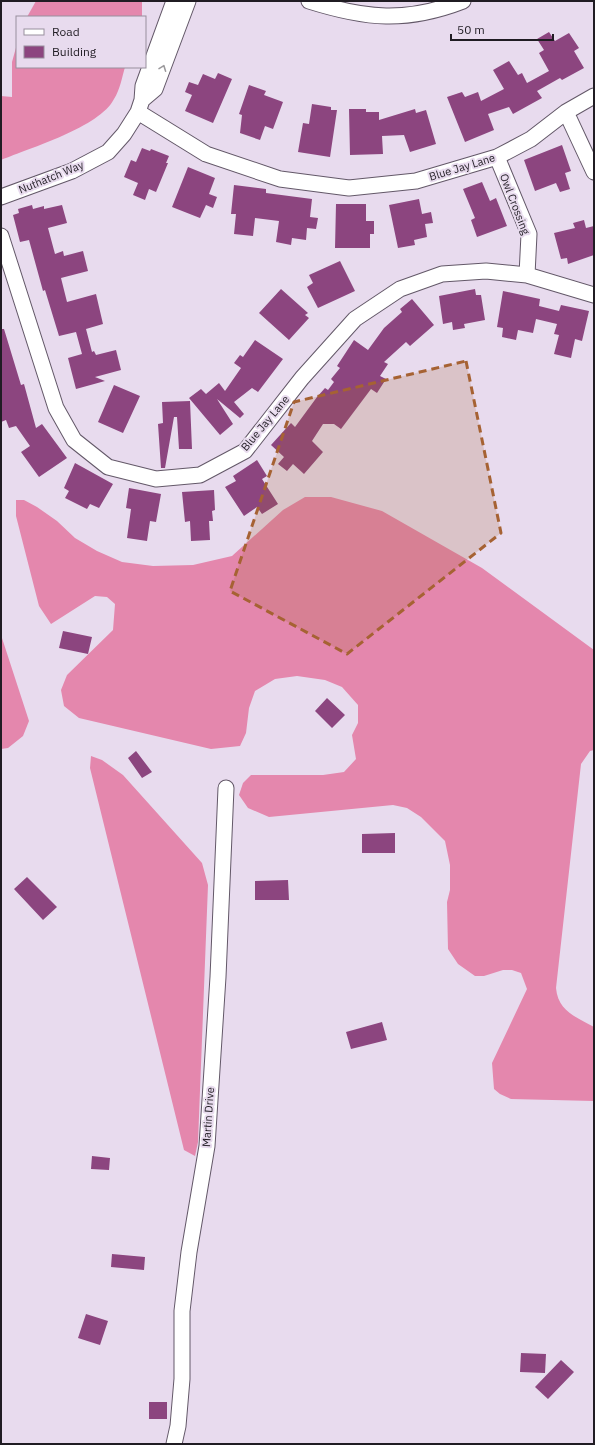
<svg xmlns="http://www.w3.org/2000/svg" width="595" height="1445" font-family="'IBM Plex Sans',sans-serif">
<rect width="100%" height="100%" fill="#e8dbee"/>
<!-- forest -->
<path fill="#e487ad" d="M36,1H142V17H27Z
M17,44V67H125C122,77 120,90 114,99C100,127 30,148 1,160V96L12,97V62Z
M305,497H331L382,511L482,568L594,650V750L590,751L581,764L556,988C558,1011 576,1017 594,1027V1101L511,1099L500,1094L494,1089L492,1063L527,989L521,973L512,970H503L484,976H475L458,964L448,949L447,902L450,890V865L445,841L421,817L407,808L393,805L269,817L248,808L239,795L243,783L251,775H323L344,772L356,759L352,735L358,723V705L342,687L325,680L297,676L275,679L255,691L249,708L246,733L240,746L211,749L79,718L64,706L61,690L67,675L113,630L115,604L107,597L95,596L51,624L39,606L16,516V500H24L37,507L57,521L75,538L97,551L122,562L153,566L193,565L232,556L283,510Z
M1,635L29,721L23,736L8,748L1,749Z
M91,756L102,760L123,775L202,863L208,885L198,1142L195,1156L184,1150L90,768Z"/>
<!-- building -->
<path fill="#8c457f" d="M549,32L555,41L569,33L579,48L574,51L584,68L562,80L560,78L537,91L542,98L513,114L509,107L488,114L494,130L465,142L447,97L462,92L465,97L478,92L481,101L504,89L493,70L509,61L518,75L522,73L527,83L549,71L539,53L544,50L537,39Z
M218,73L232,79L213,123L185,111L192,95L185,92L189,82L198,85L203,74L215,79Z
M249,85L266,91L264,95L283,102L273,129L265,126L260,140L240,133L242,115L239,114Z
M312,104L331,107V110H337L330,157L298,152L303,123L309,124Z
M349,109H366V112H379V120L415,109L416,113L426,110L436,144L410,152L404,135L382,136L383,154L350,155Z
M562,145L571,171L565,173L570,189L560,192L556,183L535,191L524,160Z
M142,148L150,151L151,149L169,156L166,163H168L156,192L149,189L145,200L133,195L138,183L124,177L131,160L136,162Z
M188,167L215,178L209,194L217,197L213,208L206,205L200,218L172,207Z
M482,182L490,201L496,198L507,226L477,237L471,220L475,218L463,189Z
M234,185L266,189V193L312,199L310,217L318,218L316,229L307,228L306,240L292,238L291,245L276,242L279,221L255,218L253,236L234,234L236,214H231Z
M419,199L422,214L431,212L433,223L425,224L427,237L414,240L415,245L398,248L389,205Z
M336,204H366V221H374V234H370V248H335Z
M32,205L33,209L44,206V209L62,205L67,223L48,228L55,254L63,251L64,256L83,251L88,271L61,278L67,302L96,294L103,324L86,329L92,352L94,351L96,355L116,350L121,370L95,377L105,381L76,389L68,358L82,354L76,332L59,336L45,290L43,291L29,240L20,242L13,215L19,213L18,209Z
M584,220L586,228L594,226V255L568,264L567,258L561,259L554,233L575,228L573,223Z
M340,261L355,291L318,308L307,287L313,283L309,275Z
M281,289L308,313L305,315L309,318L289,340L259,313Z
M475,289L476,295H481L485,320L464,324L465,328L453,330L452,322L443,324L439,296Z
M503,291L540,299L539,306L559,311L561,305L589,311L582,341L575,339L571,358L554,354L559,335L554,334L557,324L536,319L533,333L518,330L516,340L502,337L503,328L497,327Z
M412,299L434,325L410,346L406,342L384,362L388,364L380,376L386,379L377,393L371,389L341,429L334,424H323L312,441L323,452L304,474L293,464L287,471L278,464L284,457L271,445L291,423L295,427L317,397L325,388L328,390L334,382L331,379L340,368L337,366L354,340L368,350L384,328L402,312L400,309Z
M1,329H4L21,385L24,384L36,428L42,424L67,458L39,477L21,452L30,446L16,426L9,428L6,420L1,422Z
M255,340L283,359L258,392L252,388L234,402L244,414L240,418L217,399L233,424L220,435L189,398L201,389L206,394L219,383L225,391L241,368L234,363L240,355L243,357Z
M114,385L140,396L123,433L98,422Z
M190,401L192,449H179L177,417H174L165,468H161L158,424L163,423L162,402Z
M257,460L267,476L262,479L278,504L262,514L257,507L244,516L225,487L236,481L233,476Z
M75,463L113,484L99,508L90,504L87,509L65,498L69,491L64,488Z
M129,488L161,494L156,522L150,521L147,541L127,538L131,509L126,508Z
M214,490L215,510L212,511L213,521H209L210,540L191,541L190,521L185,522L182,492Z
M63,631L92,637L88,654L59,648Z
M327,698L345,715L332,728L315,711Z
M136,751L152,772L142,778L128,758Z
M395,833V853H362V834Z
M27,877L57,907L43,920L14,889Z
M288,880L289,900H255V881Z
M382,1022L387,1040L351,1049L346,1032Z
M92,1156L110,1158L109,1170L91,1169Z
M112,1254L145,1257L144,1270L111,1267Z
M86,1314L108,1321L100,1345L78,1338Z
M521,1353L546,1354L545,1373L520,1372Z
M561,1360L574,1372L548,1399L535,1387Z
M149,1402H167V1419H149Z"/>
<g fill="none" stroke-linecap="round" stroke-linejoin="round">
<defs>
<path id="minor" d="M309,1C366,19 406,23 463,1
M142,100L155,89L188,1
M138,112L206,154L280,179L349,188L416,181L497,157L531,139L566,112L594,96
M566,112L594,172
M497,157L529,234L527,275
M1,197L72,171L108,152L124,134L138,112L142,100L143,86L174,1
M1,236L56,408L74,440L108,467L156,479L200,475L245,451L302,378L355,319L400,289L442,274L486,271L527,275L594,295
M174,1444L178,1426L182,1379V1311L189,1252L207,1146L218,977L226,788"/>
</defs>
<!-- minor casing -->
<use href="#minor" stroke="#635868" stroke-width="17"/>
<!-- minor -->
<use href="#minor" stroke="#fff" stroke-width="15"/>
</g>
<!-- one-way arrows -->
<defs><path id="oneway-chevron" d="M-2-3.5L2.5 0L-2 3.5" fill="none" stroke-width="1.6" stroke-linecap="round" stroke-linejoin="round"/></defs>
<use stroke="#9b999c" href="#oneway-chevron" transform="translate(163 68) rotate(-69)"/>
<!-- marked area -->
<path fill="#a66233" fill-opacity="0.2" stroke="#a66233" stroke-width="3" stroke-dasharray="8 5" stroke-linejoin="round" d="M466,361L501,533L347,654L230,591L294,402Z"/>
<g text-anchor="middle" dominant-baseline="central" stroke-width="4" stroke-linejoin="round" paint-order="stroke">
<!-- street labels -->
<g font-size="11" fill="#201c23" stroke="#e8dbee">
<text transform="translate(462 167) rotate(-17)">Blue Jay Lane</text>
<text transform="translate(51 177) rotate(-22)">Nuthatch Way</text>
<text transform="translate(515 204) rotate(69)">Owl Crossing</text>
<text transform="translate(265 423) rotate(-50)">Blue Jay Lane</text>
<text transform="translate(208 1117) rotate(-86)">Martin Drive</text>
</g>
</g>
<!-- border -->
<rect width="595" height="1445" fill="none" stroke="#201c23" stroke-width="4"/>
<!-- legend -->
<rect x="16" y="16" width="130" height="52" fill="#e8dbee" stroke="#988f9d"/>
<rect x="24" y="29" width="20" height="6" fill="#ffffff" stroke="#988f9d"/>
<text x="52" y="36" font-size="12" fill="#201c23">Road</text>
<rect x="24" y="46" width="20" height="12" fill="#8c457f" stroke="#988f9d"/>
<text x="52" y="56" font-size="12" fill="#201c23">Building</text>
<!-- scale -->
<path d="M451 34v6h102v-6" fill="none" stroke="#201c23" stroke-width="2"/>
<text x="457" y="34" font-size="12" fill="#201c23" stroke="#e8dbee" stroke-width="3" paint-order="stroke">50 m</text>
</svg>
